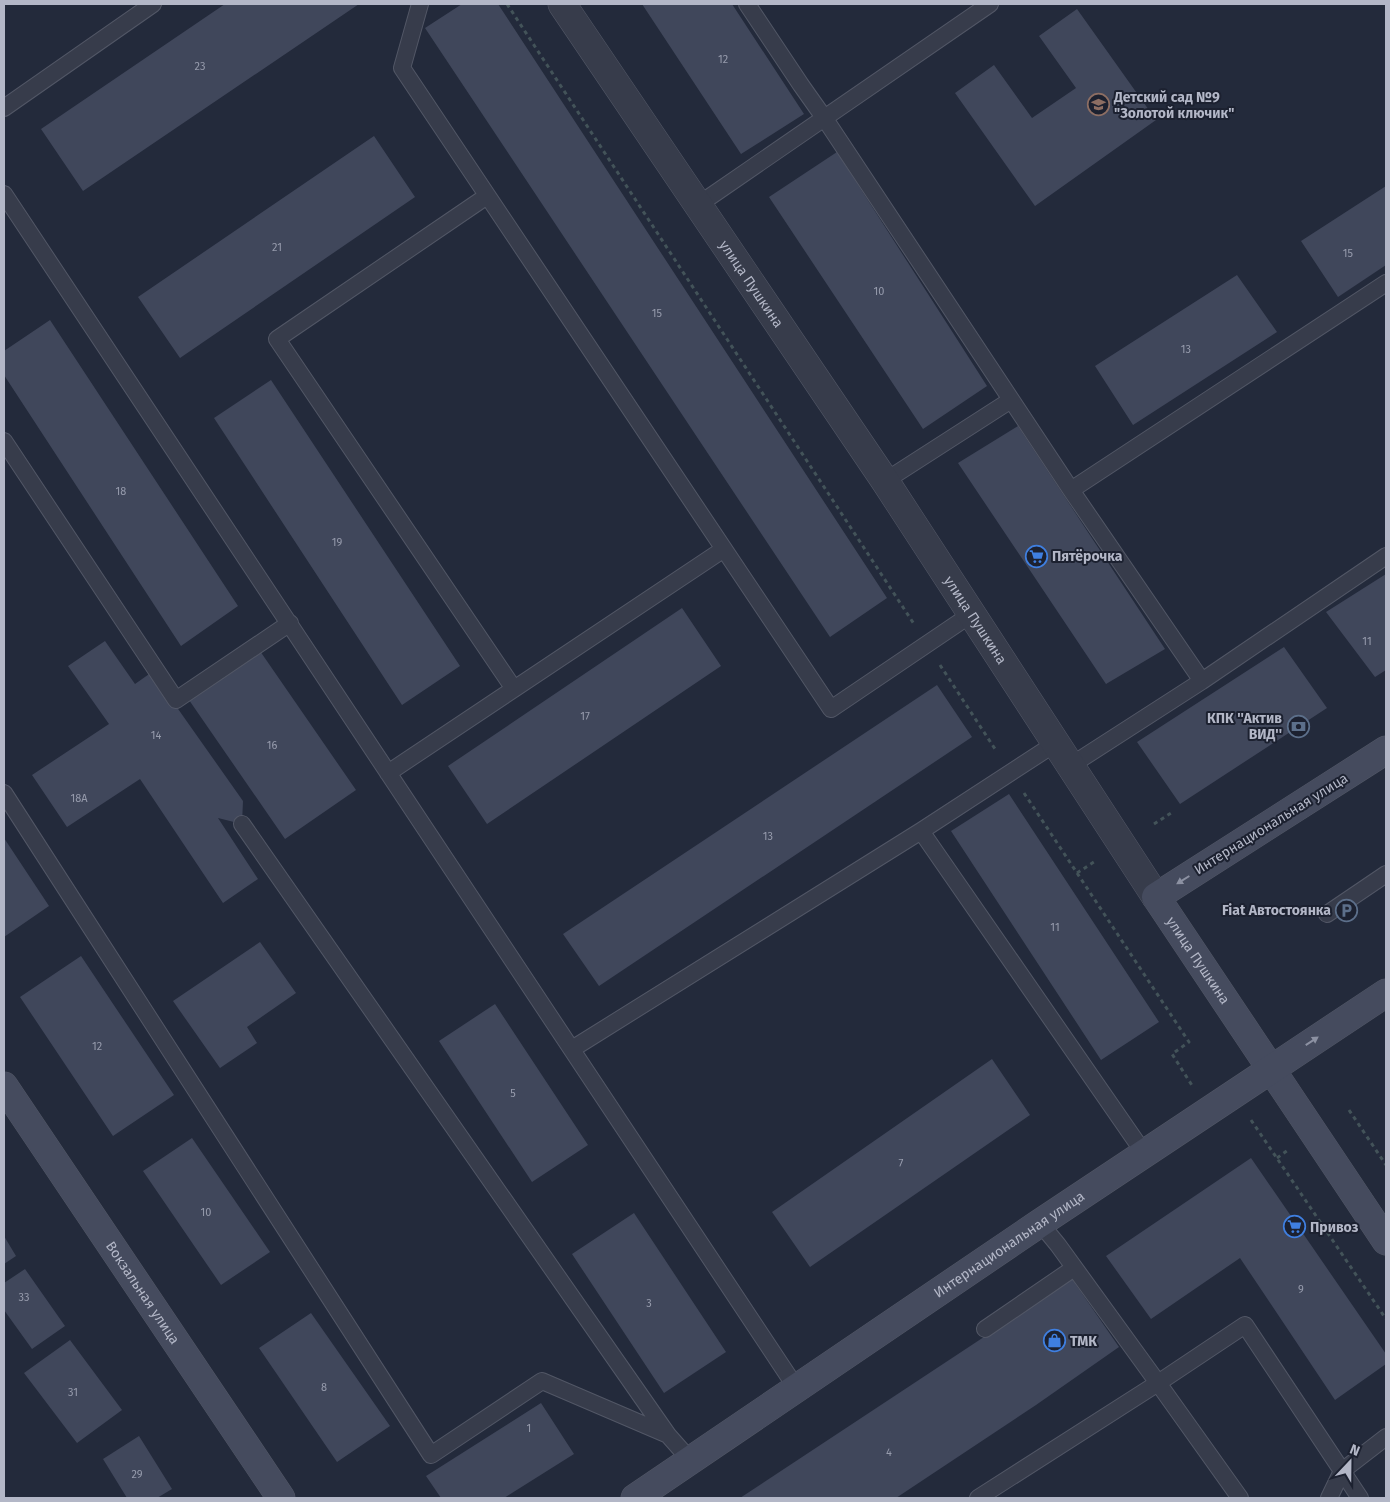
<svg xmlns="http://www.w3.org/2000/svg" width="1390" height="1502" font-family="'Fira Sans',sans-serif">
<rect width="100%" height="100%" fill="#232a3b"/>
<!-- building -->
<path fill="#40475b" d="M225,4H359L83,191L41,129Z
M462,4H498L887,598L830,637L425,28Z
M642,4H732L804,114L741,154Z
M1077,9L1156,120L1035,206L955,93L994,65L1032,118L1076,88L1039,36Z
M374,136L415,197L180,358L138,297Z
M837,152L987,386L923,429L769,197Z
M1386,186V265L1338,297L1301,241Z
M1237,275L1277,332L1133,425L1095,366Z
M50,320L238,606L181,646L4,375V351Z
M271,380L460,666L402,705L214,418Z
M1018,426L1165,649L1106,684L958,463Z
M1386,574V670L1375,677L1326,612Z
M682,608L721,666L487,824L448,766Z
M105,641L135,684L152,672L243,801L242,824L218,818L258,879L223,903L140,779L67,827L32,775L109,724L68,666Z
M1284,647L1327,708L1180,804L1137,742Z
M260,651L356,790L285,839L189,700Z
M937,685L972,737L599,986L563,934Z
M1009,794L1159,1022L1101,1060L951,831Z
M4,838L49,906L4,937Z
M260,942L296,993L247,1027L257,1043L220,1068L173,1001Z
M81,956L174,1095L113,1136L20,997Z
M495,1004L588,1145L532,1182L439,1041Z
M992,1059L1030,1115L810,1267L772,1212Z
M192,1138L270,1252L221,1285L143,1171Z
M1251,1158L1386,1354V1364L1335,1400L1240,1258L1151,1319L1106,1256Z
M634,1213L726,1352L664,1393L572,1254Z
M4,1236L16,1256L4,1264Z
M25,1269L65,1326L32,1349L4,1310V1283Z
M1072,1279L1119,1347L1036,1405L896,1498H740Z
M311,1313L390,1426L337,1462L259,1348Z
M70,1340L122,1410L77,1443L24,1373Z
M541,1403L574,1454L504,1498H441L426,1476Z
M139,1436L172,1489L157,1498H127L103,1459Z"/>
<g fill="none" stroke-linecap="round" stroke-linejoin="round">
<defs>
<path id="lane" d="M420,4L402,68L831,709L973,613
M747,4L801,85L825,119L1071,490L1202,681
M4,108L153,4
M4,194L797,1389
M487,196L277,339L514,689
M698,205L990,4
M4,441L176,700L290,623
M885,481L1011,400
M1071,490L1386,283
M1070,766L1202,681L1386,556
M388,773L724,549
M4,793L431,1455L542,1381L668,1435
M242,824L668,1435L691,1461
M921,831L1144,1153
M1327,914L1386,874
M572,1049L921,831L1056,743
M1040,1223L1058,1245L1158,1383L1240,1498
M985,1329L1074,1268
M978,1498L1158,1383L1245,1325L1360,1498
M1329,1498L1342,1471L1386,1437"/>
<g id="street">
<path id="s1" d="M562,4L885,481L1156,897"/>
</g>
<g id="secondary">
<path id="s2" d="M1386,750L1156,897L1386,1241"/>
<path id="s3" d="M4,1086L281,1498"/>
<path id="s4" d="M635,1498L1040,1223L1386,993"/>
</g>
</defs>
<!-- lane casing -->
<use href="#lane" stroke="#525766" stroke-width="18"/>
<!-- street casing -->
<use href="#street" stroke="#525766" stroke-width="29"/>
<!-- secondary casing -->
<use href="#secondary" stroke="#525766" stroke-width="29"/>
<!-- path -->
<path stroke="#435359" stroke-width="3" stroke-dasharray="4 4" stroke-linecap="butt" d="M507,4L914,624
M940,665L997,752
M1024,793L1189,1042L1172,1054L1193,1087
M1154,824L1171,813
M1077,873L1097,860
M1349,1110L1386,1165
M1251,1120L1386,1319
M1277,1158L1288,1150"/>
<!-- lane -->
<use href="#lane" stroke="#373c4b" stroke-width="16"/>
<!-- street -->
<use href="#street" stroke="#373c4b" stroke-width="28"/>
<!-- secondary -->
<use href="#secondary" stroke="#454b5e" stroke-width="28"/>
</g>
<!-- one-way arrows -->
<defs><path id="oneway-solid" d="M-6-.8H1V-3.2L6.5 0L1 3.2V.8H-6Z" transform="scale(1.25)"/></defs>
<g fill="#8c91a2">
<use href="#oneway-solid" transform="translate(1183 880) rotate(148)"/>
<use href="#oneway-solid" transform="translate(1312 1041) rotate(-33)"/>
</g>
<!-- icons -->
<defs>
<symbol id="school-ring" viewBox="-11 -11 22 22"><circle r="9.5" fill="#1c2130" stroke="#8d6e63" stroke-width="1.5"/><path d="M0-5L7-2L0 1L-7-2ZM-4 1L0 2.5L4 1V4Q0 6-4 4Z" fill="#8d6e63"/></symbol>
<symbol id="supermarket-ring" viewBox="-11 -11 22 22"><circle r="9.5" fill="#1c2130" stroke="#3f7fe0" stroke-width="1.5"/><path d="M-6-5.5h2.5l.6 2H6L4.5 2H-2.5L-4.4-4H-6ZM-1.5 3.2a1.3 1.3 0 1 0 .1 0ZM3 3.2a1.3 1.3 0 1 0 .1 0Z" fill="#3f7fe0"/></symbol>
<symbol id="bank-ring" viewBox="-11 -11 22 22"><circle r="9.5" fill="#1c2130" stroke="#5c6f8a" stroke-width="1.5"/><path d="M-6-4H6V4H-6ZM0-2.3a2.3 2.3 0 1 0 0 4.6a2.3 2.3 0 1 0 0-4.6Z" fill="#5c6f8a"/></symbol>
<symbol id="parking-ring" viewBox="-11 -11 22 22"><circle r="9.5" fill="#1c2130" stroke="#5c6f8a" stroke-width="1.5"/><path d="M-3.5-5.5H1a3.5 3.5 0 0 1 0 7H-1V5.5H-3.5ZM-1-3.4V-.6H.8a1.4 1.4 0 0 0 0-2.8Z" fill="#5c6f8a"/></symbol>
<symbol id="shop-ring" viewBox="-11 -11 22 22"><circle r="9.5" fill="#1c2130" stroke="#3f7fe0" stroke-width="1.5"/><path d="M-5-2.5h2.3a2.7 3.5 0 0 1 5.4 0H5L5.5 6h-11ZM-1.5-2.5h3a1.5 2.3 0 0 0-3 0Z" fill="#3f7fe0"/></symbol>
</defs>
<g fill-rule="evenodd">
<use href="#school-ring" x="1086" y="92" width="25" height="25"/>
<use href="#supermarket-ring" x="1024" y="544" width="25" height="25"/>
<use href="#bank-ring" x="1286" y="714" width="25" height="25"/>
<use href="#parking-ring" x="1334" y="898" width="25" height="25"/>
<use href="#supermarket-ring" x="1282" y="1214" width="25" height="25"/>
<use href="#shop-ring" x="1042" y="1328" width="25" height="25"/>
</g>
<g text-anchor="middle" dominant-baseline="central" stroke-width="4" stroke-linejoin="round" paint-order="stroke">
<!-- number labels -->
<g font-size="11" fill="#969bac">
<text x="723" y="59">12</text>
<text x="200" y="66">23</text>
<text x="277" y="247">21</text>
<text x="1348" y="253">15</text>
<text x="879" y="291">10</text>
<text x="657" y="313">15</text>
<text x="1186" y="349">13</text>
<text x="121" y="491">18</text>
<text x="337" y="542">19</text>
<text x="1367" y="641">11</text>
<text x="585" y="716">17</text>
<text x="156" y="735">14</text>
<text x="272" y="745">16</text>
<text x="79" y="798">18А</text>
<text x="768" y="836">13</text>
<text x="1055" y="927">11</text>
<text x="97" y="1046">12</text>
<text x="513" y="1093">5</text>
<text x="901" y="1163">7</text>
<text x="206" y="1212">10</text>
<text x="1301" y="1289">9</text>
<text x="24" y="1297">33</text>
<text x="649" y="1303">3</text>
<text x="324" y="1387">8</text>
<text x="73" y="1392">31</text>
<text x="529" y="1428">1</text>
<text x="889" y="1452">4</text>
<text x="137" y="1474">29</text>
</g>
<!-- poi labels -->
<g font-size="14" font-weight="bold" fill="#b3b7c7" stroke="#1c2130" text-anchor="start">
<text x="1114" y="97">Детский сад №9<tspan x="1114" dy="16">"Золотой ключик"</tspan></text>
<text x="1052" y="556">Пятёрочка</text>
<text x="1282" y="718" text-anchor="end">КПК ''Актив<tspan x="1282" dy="16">ВИД''</tspan></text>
<text x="1331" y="910" text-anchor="end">Fiat Автостоянка</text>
<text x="1310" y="1227">Привоз</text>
<text x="1070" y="1341">ТМК</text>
</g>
<!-- street labels -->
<g font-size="14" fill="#b3b7c7" stroke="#1c2130">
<text stroke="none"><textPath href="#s1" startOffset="338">улица Пушкина</textPath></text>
<text stroke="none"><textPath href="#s1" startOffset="742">улица Пушкина</textPath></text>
<text transform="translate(1271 824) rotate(-32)">Интернациональная улица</text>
<text stroke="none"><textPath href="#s2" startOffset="349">улица Пушкина</textPath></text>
<text stroke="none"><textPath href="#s4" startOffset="452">Интернациональная улица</textPath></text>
<text stroke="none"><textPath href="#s3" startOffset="249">Вокзальная улица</textPath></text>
</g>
</g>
<!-- border -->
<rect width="1390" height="1502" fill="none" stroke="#b3b7c7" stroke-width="10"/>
<!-- north arrow -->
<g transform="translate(1350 1462) rotate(22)" stroke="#1c2130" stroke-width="4" paint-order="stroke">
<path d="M0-4L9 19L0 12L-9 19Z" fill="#b3b7c7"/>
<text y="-8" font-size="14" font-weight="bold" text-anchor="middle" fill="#b3b7c7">N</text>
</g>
</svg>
